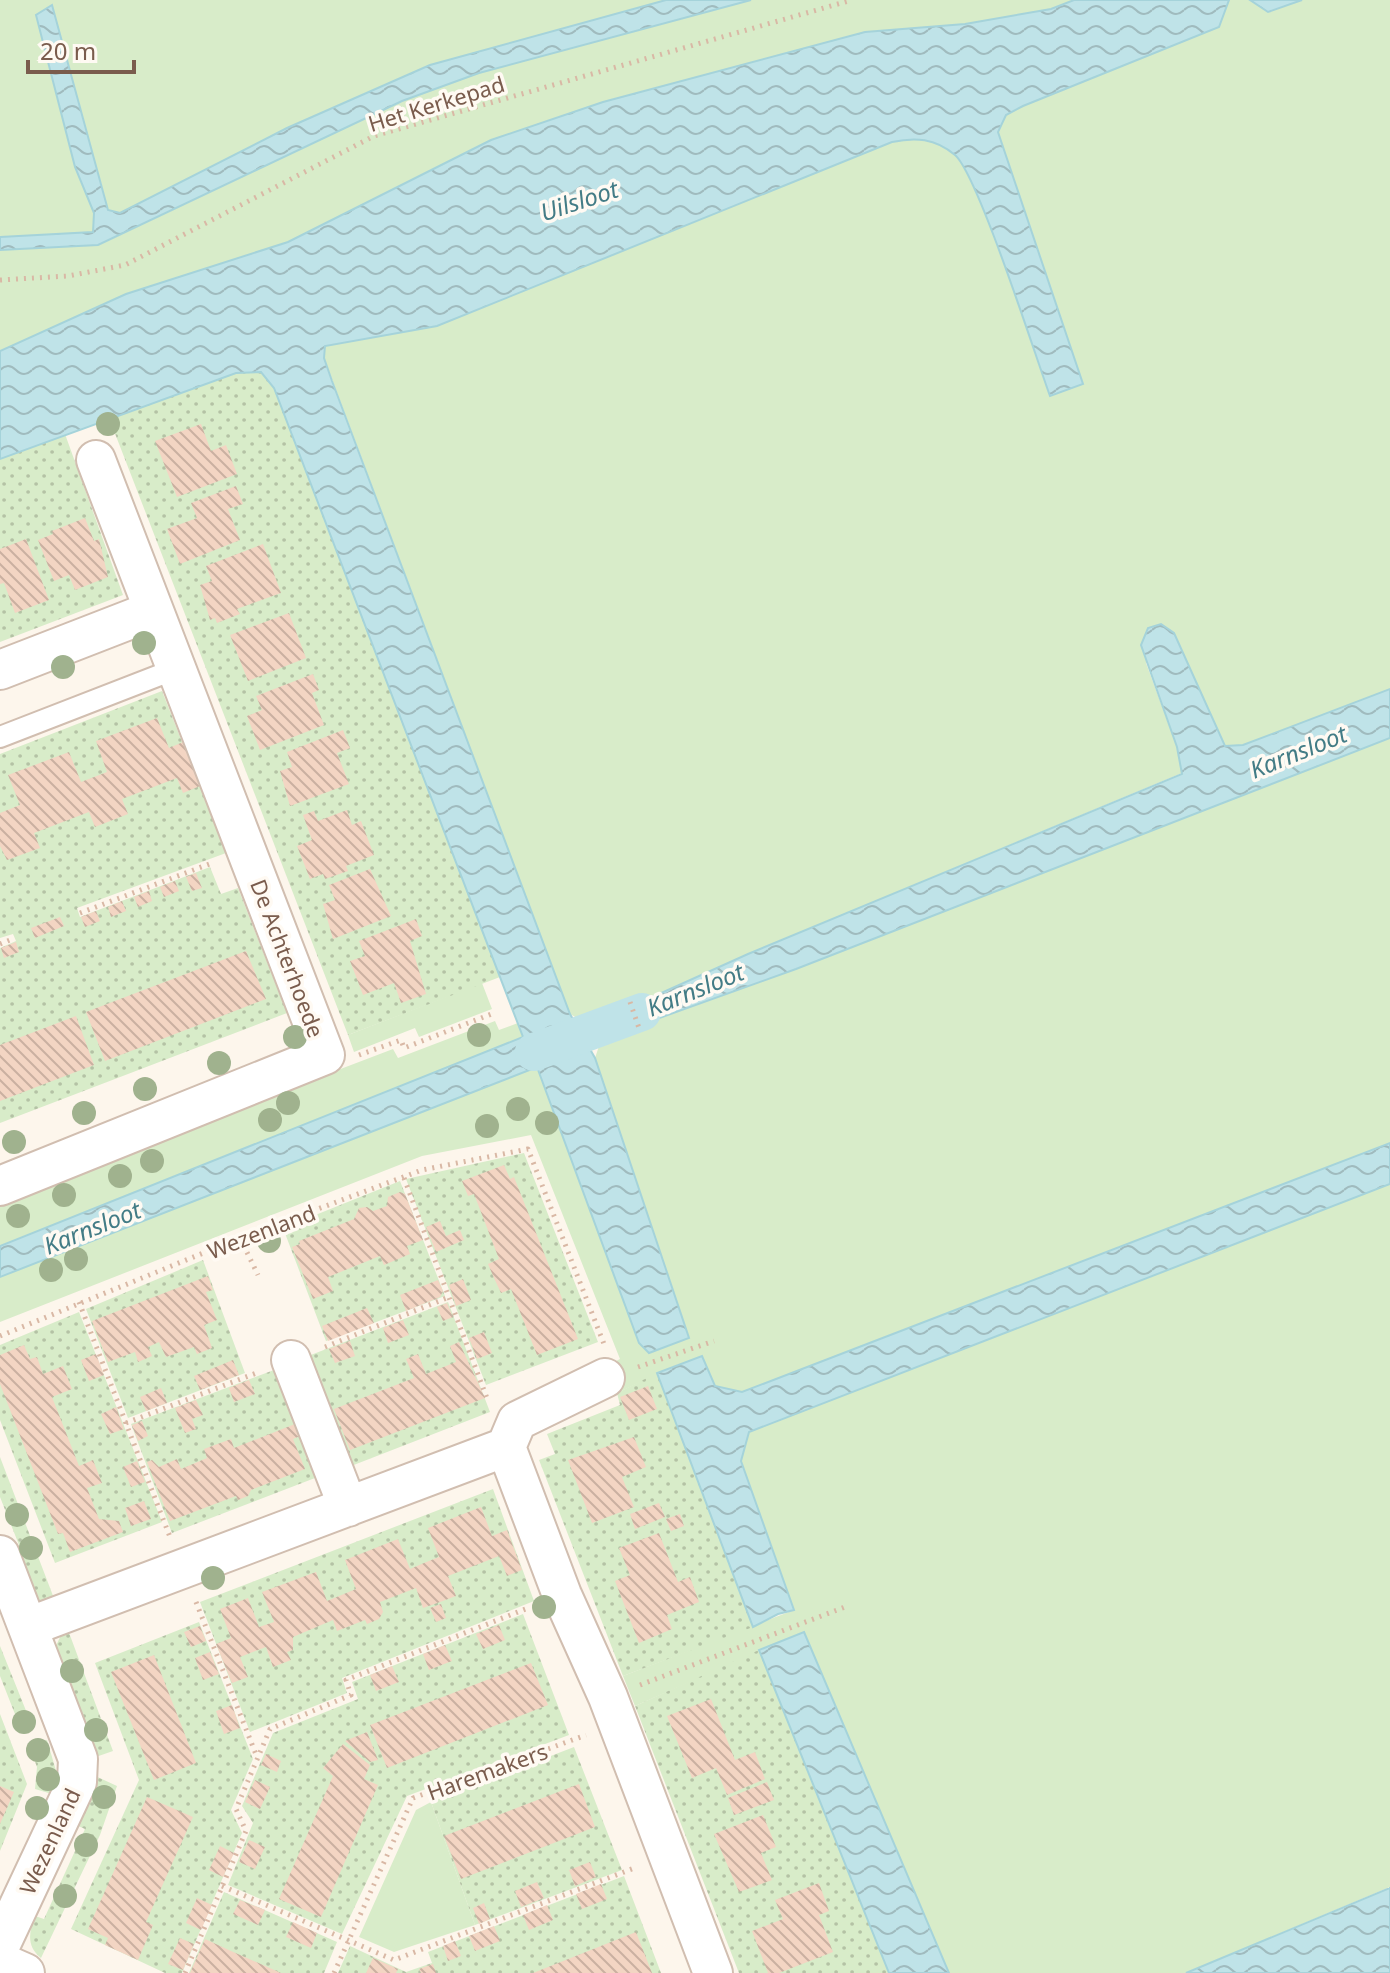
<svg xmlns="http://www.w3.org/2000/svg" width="1390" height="1973" font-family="'Noto Sans',sans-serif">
<defs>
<pattern id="garden-dots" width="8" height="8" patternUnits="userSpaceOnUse" patternTransform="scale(2)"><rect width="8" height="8" fill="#d8ecc9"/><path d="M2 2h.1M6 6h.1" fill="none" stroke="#b4c2a5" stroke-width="1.8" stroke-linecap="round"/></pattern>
<pattern id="water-waves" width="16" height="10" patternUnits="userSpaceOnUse" patternTransform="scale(2)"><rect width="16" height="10" fill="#bfe3e8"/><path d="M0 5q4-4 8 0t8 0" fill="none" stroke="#a0bbbe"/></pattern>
<pattern id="building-back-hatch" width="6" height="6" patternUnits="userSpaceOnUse" patternTransform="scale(2)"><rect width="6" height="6" fill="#f3d5c3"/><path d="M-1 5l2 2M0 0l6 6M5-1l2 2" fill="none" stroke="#cab0a1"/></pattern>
</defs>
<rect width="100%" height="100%" fill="#fdf6ec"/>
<!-- green -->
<path fill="#d8ecc9" d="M0,0H666L430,65L287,128L120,213L108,210L101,182L36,15L75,167L94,213L93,233L0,237Z
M751,0H1074L1051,9L965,24L865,32L491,140L288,242L126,294L0,351V250L99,245L402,101L479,73Z
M1229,0H1250L1268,12L1302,0H1390V689L1243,745L1225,746L1174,633L1146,663L1177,747L1182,773L748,954L590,1025L570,1014L324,358L325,346L437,326L892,142C915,137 935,138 955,155C978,174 1035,355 1050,395L1082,384L998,132L1006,115L1023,105L1219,27Z
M1390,738V1143L742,1392L715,1387L679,1364L617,1393L606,1366L620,1359L531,1135L422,1156L0,1322V1277L537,1067L650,1353L689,1338L595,1058L599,1046L651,1021L796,969Z
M482,983L492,1009L419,1037L415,1028L354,1052L348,1035Z
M495,1021L499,1030L518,1023L523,1038L0,1246V1199L393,1049L398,1058Z
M1390,1184V1887L1186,1973H949L804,1632L635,1706L623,1676L794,1610L741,1461L749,1432Z
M431,1802L475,1925L394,1952L359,1937L416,1810Z"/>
<!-- garden -->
<path fill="url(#garden-dots)" d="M262,372L274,388L500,977L348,1035L109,418L236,373Z
M65,434L123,595L0,642V459Z
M162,691L226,853L77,908L80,917L210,867L221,894L238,888L287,1013L0,1123V948L16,941L13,934L0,938V754Z
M524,1153L598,1342L486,1385L406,1179Z
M400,1181L445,1296L326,1341L283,1228Z
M203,1260L245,1373L128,1418L86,1309Z
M448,1302L490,1412L346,1468L303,1358Z
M79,1312L162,1522L55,1563L0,1420V1345Z
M274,1370L315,1478L172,1533L131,1424Z
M657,1373L753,1627L623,1676L539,1460L555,1454L547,1434L620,1405L617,1393Z
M0,1457L55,1601L41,1604L29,1594L8,1550L19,1545L0,1497Z
M493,1489L534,1601L342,1678L347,1693L250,1732L200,1602Z
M523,1614L569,1735L407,1796L342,1934L228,1885L253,1823L242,1806L273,1733L358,1699L352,1682Z
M199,1622L253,1759L231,1810L242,1833L182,1973H165L71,1929L139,1780L95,1663Z
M68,1630L113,1751L90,1759L53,1652L62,1633Z
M0,1646L33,1728L22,1732L0,1676Z
M759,1650L889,1973H739L635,1706Z
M0,1714L27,1784L0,1851Z
M47,1740L57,1774L52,1794L35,1789L37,1767L29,1746Z
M574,1747L622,1870L475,1925L431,1802Z
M91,1774L117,1786L100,1835L41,1958C26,1946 29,1932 35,1916L44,1919L85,1829L76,1825Z
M624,1876L661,1973H338L350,1946L406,1972L432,1963L428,1952Z
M224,1892L337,1942L324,1973H189Z"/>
<!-- water -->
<path fill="url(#water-waves)" stroke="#a5d3da" stroke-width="2" d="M666,0H751L479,73L402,101L98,245L0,250V237L93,232L94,213L75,167L36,15L52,5L108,210L120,213L287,128L430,65Z
M1074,0H1229L1219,27L1023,106L1006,115L998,132L1083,384L1050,396C1035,355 978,175 955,155C935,138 915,137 892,142L437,326L325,346L324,358L332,381L570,1014L595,1058L689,1338L649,1353L639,1343L537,1067L0,1277V1246L523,1037L274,388L261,372L236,373L0,459V351L126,294L288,242L491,140L603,102L865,32L965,24L1051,9Z
M1250,0H1302L1268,12Z
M1161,624L1174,633L1225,746L1243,745L1390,689V738L796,969L651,1021L599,1046L590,1025L748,954L1182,774L1177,747L1141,645L1148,628Z
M1390,1143V1184L749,1432L741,1461L794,1610L778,1614L753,1627L657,1373L702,1356L715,1386L742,1392Z
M804,1632L949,1973H889L759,1650Z
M1390,1887V1973H1186L1390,1888Z"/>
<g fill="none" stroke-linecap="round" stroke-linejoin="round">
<!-- canal -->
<path stroke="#bfe3e8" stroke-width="38" d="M534,1052L642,1012"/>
</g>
<!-- building -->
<path fill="url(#building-back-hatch)" d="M201,424L211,451L226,445L237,474L177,497L155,441Z
M236,486L243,504L228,509L240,540L180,564L167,529L197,518L191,503Z
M85,518L94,541L99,539L108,577L75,590L69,575L54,581L38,540L53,534L52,531Z
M26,539L49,600L15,613L4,583L0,584V549Z
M263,544L281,593L237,609L240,614L217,623L215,618L210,620L200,585L212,581L206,566Z
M289,613L306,658L248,681L230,635Z
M313,674L319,690L312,693L324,725L260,750L247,716L262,710L256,696Z
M157,718L169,748L183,742L200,786L183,793L177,778L122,799L128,814L95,827L89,812L34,833L40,848L7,860L0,846V813L20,805L8,775L69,752L81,782L107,772L96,741Z
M343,730L350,748L337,753L349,784L290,806L280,771L292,767L287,752Z
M347,810L352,825L361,821L374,855L346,866L348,871L325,879L323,874L310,879L297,846L312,840L303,815L314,811L318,821Z
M370,869L391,916L333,939L323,904L335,900L329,885Z
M196,873L202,888L192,891L186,877Z
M175,881L179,891L164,897L160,887Z
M149,891L152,901L138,907L134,897Z
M122,901L126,911L111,917L108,907Z
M96,911L100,921L85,927L81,917Z
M60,917L64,926L35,938L31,928Z
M416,919L422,936L410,941L426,994L401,1003L394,983L363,995L350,961L365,956L359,941Z
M16,942L19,952L4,958L1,948Z
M246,951L266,999L105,1061L86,1012Z
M76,1016L94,1065L0,1101V1045Z
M504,1165L510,1179L514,1177L578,1339L537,1355L511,1289L501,1293L494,1278L488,1264L499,1259L474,1194L468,1196L462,1181Z
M400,1192L405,1194L423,1240L407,1246L410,1254L384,1265L380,1256L328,1277L333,1291L313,1299L292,1247L300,1244L299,1241L354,1219L359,1208L367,1207L373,1211L387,1206L388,1197Z
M440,1221L446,1236L460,1230L464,1240L436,1252L426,1227Z
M208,1276L213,1290L206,1292L217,1320L204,1325L212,1348L197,1354L194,1347L166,1357L159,1342L148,1347L152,1356L138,1362L135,1352L108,1362L92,1321Z
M463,1279L471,1300L456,1306L449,1285Z
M438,1280L443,1291L440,1297L406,1311L400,1295Z
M447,1303L453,1317L443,1321L437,1307Z
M367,1308L374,1323L328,1341L322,1326Z
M403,1320L409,1335L388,1343L383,1328Z
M484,1332L492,1353L477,1359L469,1338Z
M350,1341L355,1356L335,1363L329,1349Z
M459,1342L485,1398L350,1450L334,1409L414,1378L406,1359L418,1354L426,1374L456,1362L450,1346Z
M24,1345L30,1359L37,1357L43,1374L63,1366L72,1389L52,1397L79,1466L93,1460L102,1483L87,1488L99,1519L119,1521L123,1532L70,1552L63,1533L58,1534L0,1384V1355Z
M96,1354L104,1375L89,1381L81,1360Z
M233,1360L239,1375L200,1390L194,1376Z
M249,1380L255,1394L234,1402L229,1388Z
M648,1386L657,1409L629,1420L620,1397Z
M161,1388L167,1403L146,1411L140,1397Z
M196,1400L203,1415L192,1419L196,1429L185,1433L175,1408Z
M116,1407L124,1429L110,1434L101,1414Z
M142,1421L148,1436L138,1441L132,1425Z
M295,1424L300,1436L293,1439L305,1469L251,1490L248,1496L238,1500L236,1496L170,1521L147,1462L152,1460L159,1467L177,1459L181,1469L207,1458L204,1449L231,1439L234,1448Z
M634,1437L646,1467L622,1477L634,1507L592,1523L568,1460Z
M137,1461L145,1482L131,1487L123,1467Z
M144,1501L151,1519L131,1526L125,1508Z
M659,1503L665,1517L635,1529L630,1514Z
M481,1507L492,1536L507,1530L522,1570L507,1576L499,1556L448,1576L456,1596L440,1602L423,1608L416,1588L380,1602L383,1612L379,1619L367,1624L365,1620L337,1631L333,1620L293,1637V1650L287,1652L291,1660L273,1667L266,1647L240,1657L248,1677L232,1683L216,1644L231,1638L220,1609L248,1598L259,1627L274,1622L262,1592L316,1572L327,1601L356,1589L345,1560L398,1539L410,1569L424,1563L439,1557L428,1528Z
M680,1514L684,1526L671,1531L666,1519Z
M659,1533L678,1582L690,1577L699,1602L667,1615L672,1629L639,1643L615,1581L630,1575L619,1548Z
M441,1604L446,1618L436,1622L430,1608Z
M499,1625L505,1640L483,1649L476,1634Z
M200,1626L206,1641L191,1647L184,1632Z
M445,1645L452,1661L429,1670L423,1654Z
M210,1652L219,1674L203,1680L195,1658Z
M154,1655L196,1763L154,1780L111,1672Z
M531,1663L548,1705L387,1768L370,1725Z
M392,1666L399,1682L376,1691L370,1675Z
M711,1699L735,1760L755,1752L765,1779L727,1795L716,1768L692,1778L667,1716Z
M232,1705L240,1728L224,1734L216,1711Z
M367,1732L378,1760L370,1762L345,1741Z
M343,1744L370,1765L364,1779L378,1785L321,1917L279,1899L333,1776L323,1768Z
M266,1754L281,1761L277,1772L261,1765Z
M255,1780L270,1787L260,1809L245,1802Z
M767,1782L774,1800L734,1815L728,1798Z
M579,1784L595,1827L461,1879L444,1836Z
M0,1786L14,1792L0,1824Z
M147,1797L193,1817L146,1922L153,1925L138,1960L105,1945L108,1938L88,1929Z
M763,1815L776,1847L761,1853L772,1880L739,1892L714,1834Z
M249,1840L265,1847L255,1869L239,1862Z
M220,1846L234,1853L223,1877L209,1870Z
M590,1862L596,1877L575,1886L569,1870Z
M537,1882L544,1898L521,1907L515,1891Z
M819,1883L829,1911L819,1915L833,1952L779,1973H768L752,1931L783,1919L775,1900Z
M601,1884L607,1899L582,1909L576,1894Z
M197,1898L212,1905L201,1930L186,1923Z
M240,1900L265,1910L258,1925L233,1914Z
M484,1903L490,1919L479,1924L473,1908Z
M547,1905L553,1920L529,1930L523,1915Z
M293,1922L317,1933L311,1948L286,1937Z
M494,1926L500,1941L475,1951L469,1936Z
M636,1932L652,1973H533Z
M180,1938L194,1944L183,1970L168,1964Z
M205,1939L231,1951L281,1973H190Z
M455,1941L461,1956L448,1961L443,1946Z
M373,1958L398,1969L396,1973H366Z
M433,1964L436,1973H421L419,1969Z"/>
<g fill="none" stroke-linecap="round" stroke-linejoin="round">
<defs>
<path id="service" d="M0,737L178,668"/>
<path id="minor" d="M0,670L152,611
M0,1186L325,1055L96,460
M291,1360L348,1507
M605,1378L517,1421L506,1447L562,1595L608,1697L713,1973
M0,1555L78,1759L77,1782L0,1946
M28,1627L506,1447
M0,1962L25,1973"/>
</defs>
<!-- service casing -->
<use href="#service" stroke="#d1beb0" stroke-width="24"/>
<!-- minor casing -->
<use href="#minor" stroke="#d1beb0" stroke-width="42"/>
<!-- path -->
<path stroke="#d9b8a5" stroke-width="5" stroke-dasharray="2 6" stroke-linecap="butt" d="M0,280L68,276L125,265L374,136L852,0
M80,913L212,863
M0,944L10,940
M630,1002L640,1031
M359,1055L401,1040L404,1048L494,1013
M404,1178L488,1401
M240,1238L258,1275
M79,1302L170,1537
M0,1336L240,1238L422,1170L528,1149L604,1344
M325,1347L449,1297
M638,1367L714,1341
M126,1423L259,1372
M196,1602L257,1757
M640,1685L845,1607
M222,1886L394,1960L637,1867
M185,1973L246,1831L236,1809L270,1729L351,1695L346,1680L528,1608
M334,1973L413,1798L586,1735"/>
<!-- service -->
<use href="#service" stroke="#fff" stroke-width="20"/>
<!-- minor -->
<use href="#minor" stroke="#fff" stroke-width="38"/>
</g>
<!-- trees -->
<g fill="#a0b28e">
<circle cx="108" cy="424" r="12"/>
<circle cx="144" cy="643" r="12"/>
<circle cx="63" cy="667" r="12"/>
<circle cx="479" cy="1035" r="12"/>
<circle cx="295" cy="1037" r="12"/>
<circle cx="219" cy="1063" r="12"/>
<circle cx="145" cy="1089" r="12"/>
<circle cx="288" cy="1103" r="12"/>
<circle cx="518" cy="1109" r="12"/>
<circle cx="84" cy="1113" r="12"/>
<circle cx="270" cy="1120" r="12"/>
<circle cx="547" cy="1123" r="12"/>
<circle cx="487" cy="1126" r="12"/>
<circle cx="14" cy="1142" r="12"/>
<circle cx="152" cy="1161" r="12"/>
<circle cx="120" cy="1176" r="12"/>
<circle cx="64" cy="1195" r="12"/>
<circle cx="18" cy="1216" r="12"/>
<circle cx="269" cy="1241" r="12"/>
<circle cx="76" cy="1259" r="12"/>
<circle cx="51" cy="1270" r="12"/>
<circle cx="17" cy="1515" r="12"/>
<circle cx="31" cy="1548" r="12"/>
<circle cx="213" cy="1578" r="12"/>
<circle cx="544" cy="1607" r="12"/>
<circle cx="72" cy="1671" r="12"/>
<circle cx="24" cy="1722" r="12"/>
<circle cx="96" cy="1730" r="12"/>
<circle cx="38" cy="1750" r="12"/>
<circle cx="48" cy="1779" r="12"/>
<circle cx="104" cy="1797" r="12"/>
<circle cx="37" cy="1808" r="12"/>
<circle cx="86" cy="1845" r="12"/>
<circle cx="65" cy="1896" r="12"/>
</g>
<g text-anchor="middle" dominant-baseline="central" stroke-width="7" stroke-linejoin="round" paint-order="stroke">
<!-- street labels -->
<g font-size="22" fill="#7a5c4d" stroke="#fffaf3">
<text transform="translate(436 103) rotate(-17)">Het Kerkepad</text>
<text transform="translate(288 958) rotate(69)">De Achterhoede</text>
<text transform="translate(261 1231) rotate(-21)">Wezenland</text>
<text transform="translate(487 1771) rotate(-20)">Haremakers</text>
<text transform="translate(49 1841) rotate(-65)">Wezenland</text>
</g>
<!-- water labels -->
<g font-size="24" font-style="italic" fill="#437c86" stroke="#fffaf3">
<text transform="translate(579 200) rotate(-18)">Uilsloot</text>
<text transform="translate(1298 751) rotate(-22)">Karnsloot</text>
<text transform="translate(695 989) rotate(-22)">Karnsloot</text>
<text transform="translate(92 1227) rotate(-22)">Karnsloot</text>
</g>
</g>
<!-- scale -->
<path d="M28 60v12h106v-12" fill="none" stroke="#7a5c4d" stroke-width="4"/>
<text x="40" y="60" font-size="24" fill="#7a5c4d" stroke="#fffaf3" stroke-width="6" paint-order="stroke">20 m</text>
</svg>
